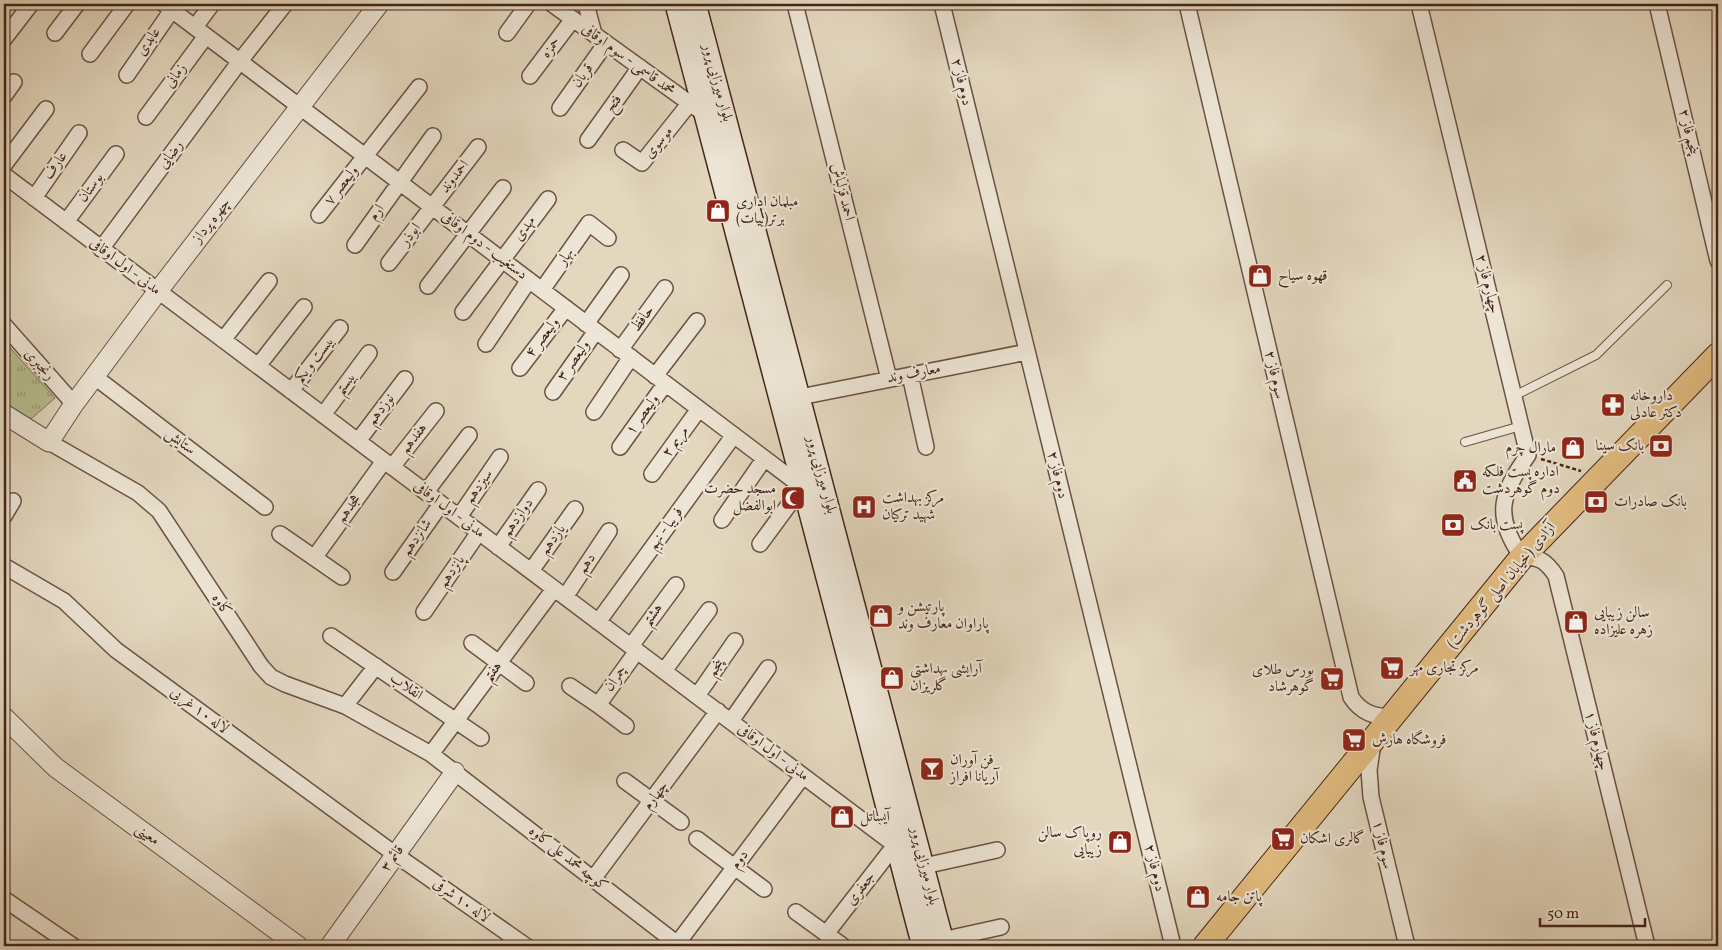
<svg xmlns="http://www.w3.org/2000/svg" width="1722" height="950" font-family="Vollkorn,Amiri,serif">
<defs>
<pattern id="grass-tufts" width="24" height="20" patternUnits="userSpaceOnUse" patternTransform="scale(1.25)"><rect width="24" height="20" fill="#b7bd8f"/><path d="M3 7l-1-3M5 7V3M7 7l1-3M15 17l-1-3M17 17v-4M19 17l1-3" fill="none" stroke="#969974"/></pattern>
</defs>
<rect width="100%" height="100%" fill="#e3d7be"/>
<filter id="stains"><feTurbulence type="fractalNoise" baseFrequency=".004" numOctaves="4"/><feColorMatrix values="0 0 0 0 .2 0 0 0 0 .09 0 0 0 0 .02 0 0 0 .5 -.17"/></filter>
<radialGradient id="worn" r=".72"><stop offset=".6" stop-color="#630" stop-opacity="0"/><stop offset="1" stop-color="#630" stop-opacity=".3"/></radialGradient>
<!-- grass -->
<path fill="url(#grass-tufts)" stroke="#7e7154" d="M4,341L55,398L31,419L4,402Z"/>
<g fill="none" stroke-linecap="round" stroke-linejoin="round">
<defs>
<path id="service" d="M1514,396L1596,355L1667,285
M1465,442L1521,426"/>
<path id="minor" d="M164,4L805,489
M552,4L706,115
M586,4L594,34
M795,4L889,379
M942,4L1173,946
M1187,4L1351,697C1361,713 1375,717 1393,717
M1419,4L1528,455C1501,493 1493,516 1522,557C1539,556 1547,562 1556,576L1647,946
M1657,4L1718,261
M195,27L212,4
M55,33L77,4
M507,33L528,4
M4,39L31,4
M90,54L127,4
M127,75L172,10
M530,76L573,19
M4,96L14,82
M560,108L606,43
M146,117L206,36
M588,140L640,67
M623,150L642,163L689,104
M4,165L46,109
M4,175L895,845L826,934
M34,198L79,133
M319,215L419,87
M66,222L116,154
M355,245L433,136
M101,249L240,61L285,4
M389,263L478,147
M428,286L503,188
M542,290L589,223L608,238
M463,312L548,199
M586,324L621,275
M4,325L74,404
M223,340L269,281
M486,344L529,280
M620,350L665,288
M258,366L304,307
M520,368L566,308
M910,375L926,447
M655,376L697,321
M95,377L265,507
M291,391L340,328
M553,392L596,331
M800,397L1027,352
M594,412L631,357
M323,415L369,353
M358,441L405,379
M49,442L138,493L159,511L261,666L271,677L285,684L345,706L431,754L680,946
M620,447L665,384
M392,467L436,411
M652,474L699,409
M426,492L469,435
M4,516L13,501
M459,517L500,457
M722,520L764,459
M280,534L342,577
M760,544L802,487
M498,547L538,490
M314,558L384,461
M4,566L64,601L116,650L396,855L526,946
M531,571L575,509
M393,572L441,504
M565,597L609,531
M424,612L479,532
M598,622L734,435
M331,636L481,738
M472,643L526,683
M631,646L676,585
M664,671L709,610
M570,686L598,705L637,651
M697,696L735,641
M598,705L626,726
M345,706L376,666
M731,721L768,668
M1373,743L1369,770L1371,797L1407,946
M431,754L554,589
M625,781L681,822
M697,839L764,889
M924,866L997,850
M593,879L718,711
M4,899L73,946
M796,912L843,946
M942,940L1001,927
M677,944L803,776"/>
<path id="tertiary" d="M4,414L49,442L74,404L158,291L379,4
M4,717L55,767L298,946
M330,946L455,772"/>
<path id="secondary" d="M676,4C734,221 791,439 848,657C874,753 897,850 923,946
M695,4L944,946"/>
<path id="primary" d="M1205,946L1522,557L1718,355"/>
</defs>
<!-- service casing -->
<use href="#service" stroke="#6c5243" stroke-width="10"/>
<!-- minor casing -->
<use href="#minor" stroke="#6c5243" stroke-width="18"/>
<!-- tertiary casing -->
<use href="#tertiary" stroke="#6c5243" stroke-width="21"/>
<!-- secondary casing -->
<use href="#secondary" stroke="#44251a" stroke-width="24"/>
<!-- primary casing -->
<use href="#primary" stroke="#44251a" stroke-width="26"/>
<!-- path -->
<path stroke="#44251a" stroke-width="2.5" stroke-dasharray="4 2.5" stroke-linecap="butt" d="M1541,459L1581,471"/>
<!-- service -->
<use href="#service" stroke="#ede5d5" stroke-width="8"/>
<!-- minor -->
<use href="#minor" stroke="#ede5d5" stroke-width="15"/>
<!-- tertiary -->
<use href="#tertiary" stroke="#ede5d5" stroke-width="19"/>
<!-- secondary -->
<use href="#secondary" stroke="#ede5d5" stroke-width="21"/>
<!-- primary -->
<use href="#primary" stroke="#e2bc7f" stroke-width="24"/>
</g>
<!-- icons -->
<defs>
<symbol id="shop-square" viewBox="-11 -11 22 22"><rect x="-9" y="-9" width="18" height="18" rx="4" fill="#8f2418" stroke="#ede5d5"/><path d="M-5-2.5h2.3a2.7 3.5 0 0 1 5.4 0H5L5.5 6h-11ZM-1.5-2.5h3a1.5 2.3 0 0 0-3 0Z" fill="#fff"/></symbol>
<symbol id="pharmacy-square" viewBox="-11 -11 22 22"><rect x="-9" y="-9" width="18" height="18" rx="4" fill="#8f2418" stroke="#ede5d5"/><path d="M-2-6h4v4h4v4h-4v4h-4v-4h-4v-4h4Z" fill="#fff"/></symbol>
<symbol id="bank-square" viewBox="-11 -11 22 22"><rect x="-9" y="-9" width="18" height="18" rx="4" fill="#8f2418" stroke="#ede5d5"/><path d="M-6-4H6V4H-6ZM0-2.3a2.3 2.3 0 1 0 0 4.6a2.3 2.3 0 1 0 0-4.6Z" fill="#fff"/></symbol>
<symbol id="civic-square" viewBox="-11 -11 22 22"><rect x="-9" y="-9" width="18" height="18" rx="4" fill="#8f2418" stroke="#ede5d5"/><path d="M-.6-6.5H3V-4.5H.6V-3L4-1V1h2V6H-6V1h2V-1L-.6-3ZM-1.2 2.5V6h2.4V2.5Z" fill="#fff"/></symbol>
<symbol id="mosque-square" viewBox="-11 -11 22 22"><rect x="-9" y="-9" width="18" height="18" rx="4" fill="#8f2418" stroke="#ede5d5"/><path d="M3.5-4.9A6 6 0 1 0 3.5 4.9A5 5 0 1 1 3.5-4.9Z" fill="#fff"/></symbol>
<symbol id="hospital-square" viewBox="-11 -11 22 22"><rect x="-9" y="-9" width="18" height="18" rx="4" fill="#8f2418" stroke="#ede5d5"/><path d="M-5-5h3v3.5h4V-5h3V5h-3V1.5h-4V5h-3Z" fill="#fff"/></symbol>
<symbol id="supermarket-square" viewBox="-11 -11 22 22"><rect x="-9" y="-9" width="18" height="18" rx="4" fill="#8f2418" stroke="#ede5d5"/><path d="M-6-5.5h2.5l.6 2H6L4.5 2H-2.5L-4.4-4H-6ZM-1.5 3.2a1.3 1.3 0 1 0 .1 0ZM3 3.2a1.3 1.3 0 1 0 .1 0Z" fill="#fff"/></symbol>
<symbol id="bar-square" viewBox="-11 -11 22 22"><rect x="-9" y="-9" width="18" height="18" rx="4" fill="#8f2418" stroke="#ede5d5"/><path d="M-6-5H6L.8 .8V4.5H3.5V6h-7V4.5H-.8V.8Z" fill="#fff"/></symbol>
</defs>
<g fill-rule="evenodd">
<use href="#shop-square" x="704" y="197" width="28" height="28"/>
<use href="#shop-square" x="1246" y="262" width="28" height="28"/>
<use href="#pharmacy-square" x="1599" y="391" width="28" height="28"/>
<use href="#bank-square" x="1647" y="432" width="28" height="28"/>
<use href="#shop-square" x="1559" y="434" width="28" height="28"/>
<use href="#civic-square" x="1451" y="467" width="28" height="28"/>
<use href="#mosque-square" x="779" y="484" width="28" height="28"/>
<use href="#bank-square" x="1582" y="488" width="28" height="28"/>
<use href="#hospital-square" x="850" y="493" width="28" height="28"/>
<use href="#bank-square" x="1439" y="511" width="28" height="28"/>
<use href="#shop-square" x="867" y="602" width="28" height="28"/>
<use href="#shop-square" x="1562" y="608" width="28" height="28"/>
<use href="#supermarket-square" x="1378" y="654" width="28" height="28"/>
<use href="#shop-square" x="878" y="664" width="28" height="28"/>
<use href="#supermarket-square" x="1318" y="665" width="28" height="28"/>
<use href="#supermarket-square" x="1340" y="726" width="28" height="28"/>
<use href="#bar-square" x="918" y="755" width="28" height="28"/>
<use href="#shop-square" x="828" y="803" width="28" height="28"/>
<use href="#supermarket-square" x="1269" y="825" width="28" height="28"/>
<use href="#shop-square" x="1106" y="828" width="28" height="28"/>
<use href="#shop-square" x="1184" y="883" width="28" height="28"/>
</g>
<g text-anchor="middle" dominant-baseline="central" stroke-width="4.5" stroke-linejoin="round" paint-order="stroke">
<!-- street labels -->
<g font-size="15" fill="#44251a" stroke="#ede5d5">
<text transform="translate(149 42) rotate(-55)">عابدی</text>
<text transform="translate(551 48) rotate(-53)">حمزه</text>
<text transform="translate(628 60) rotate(36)">محمد قاسمی - سوم اوقافی</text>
<text transform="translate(176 76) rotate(-53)">زمانی</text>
<text transform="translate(583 76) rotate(-54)">قربان</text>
<text transform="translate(961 82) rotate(76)">دوم فاز ۲</text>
<text transform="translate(717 83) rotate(75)">بلوار میرزایی پرور</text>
<text transform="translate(614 104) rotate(-55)">فتح</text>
<text transform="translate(1688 132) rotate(77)">پنجم فاز ۲</text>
<text transform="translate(659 143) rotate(-51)">موسوی</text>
<text transform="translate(171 155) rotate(-53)">رضایی</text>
<text transform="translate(56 166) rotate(-56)">عارف</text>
<text transform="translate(455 177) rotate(-52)">احمدوند</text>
<text transform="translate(342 186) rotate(-52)">ولیعصر ۷</text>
<text transform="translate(91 188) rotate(-54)">بوستان</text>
<text transform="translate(842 192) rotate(76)">احمد قزلباش</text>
<text transform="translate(377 213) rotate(-55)">ارم</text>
<text transform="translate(212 221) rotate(-52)">چهره پرداز</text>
<text transform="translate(525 229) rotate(-54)">مهدی</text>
<text transform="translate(411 235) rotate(-53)">ابوذر</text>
<text transform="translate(484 246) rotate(37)">دستغیب - دوم اوقافی</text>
<text transform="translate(566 257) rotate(-55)">بهار</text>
<text transform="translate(125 267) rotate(37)">مدنی - اول اوقافی</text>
<text transform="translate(1487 284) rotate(76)">چهارم فاز ۲</text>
<text transform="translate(643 319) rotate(-54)">حافظ</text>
<text transform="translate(543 338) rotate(-53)">ولیعصر ۴</text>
<text transform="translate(315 360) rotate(-52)">بیست و یکم</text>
<text transform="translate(574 361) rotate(-55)">ولیعصر ۳</text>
<text transform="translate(39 365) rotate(48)">رنجبری</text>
<text transform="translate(914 374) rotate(-11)">معارف وند</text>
<text transform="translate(1274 375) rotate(77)">سوم فاز ۲</text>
<text transform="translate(346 384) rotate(-53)">بیستم</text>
<text transform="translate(381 410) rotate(-53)">نوزدهم</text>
<text transform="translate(643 415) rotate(-54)">ولیعصر ۱</text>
<text transform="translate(414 439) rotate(-52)">هفدهم</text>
<text transform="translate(180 442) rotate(37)">ستایش</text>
<text transform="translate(676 442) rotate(-54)">مریم ۲</text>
<text transform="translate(821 475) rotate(75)">بلوار میرزایی پرور</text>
<text transform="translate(1057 475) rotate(76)">دوم فاز ۲</text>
<text transform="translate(479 487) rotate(-55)">سیزدهم</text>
<text transform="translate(349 509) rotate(-54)">هجدهم</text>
<text transform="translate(449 510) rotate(37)">مدنی - اول اوقافی</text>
<text transform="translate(518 518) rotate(-55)">دوازدهم</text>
<text transform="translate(666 529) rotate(-54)">فریبا - نهم</text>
<text transform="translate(417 538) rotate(-55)">شانزدهم</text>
<text transform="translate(553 540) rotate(-54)">یازدهم</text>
<text transform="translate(587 564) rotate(-56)">دهم</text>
<text transform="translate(452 572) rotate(-56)">پانزدهم</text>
<text transform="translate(1502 586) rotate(-50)">آزادی (خیابان اصلی گوهردشت)</text>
<text transform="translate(221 605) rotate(57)">کاوه</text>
<text transform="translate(653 615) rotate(-54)">هشتم</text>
<text transform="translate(716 668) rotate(-55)">پنجم</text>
<text transform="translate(493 672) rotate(-53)">هفتم</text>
<text transform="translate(616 679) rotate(-54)">چمران</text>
<text transform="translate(406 687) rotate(34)">انقلاب</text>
<text transform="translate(199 711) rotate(36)">لاله ۱۰ غربی</text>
<text transform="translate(1596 741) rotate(76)">چهارم فاز ۱</text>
<text transform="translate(773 753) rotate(37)">مدنی - اول اوقافی</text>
<text transform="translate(656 796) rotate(-53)">چهارم</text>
<text transform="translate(147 835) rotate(36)">معینی</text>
<text transform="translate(1382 845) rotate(77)">سوم فاز ۱</text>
<text transform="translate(393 859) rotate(-54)">قائم ۳</text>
<text transform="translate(568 859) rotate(38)">کوچه محمد علی کاوه</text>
<text transform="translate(740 860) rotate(-53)">دوم</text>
<text transform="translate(924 866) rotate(76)">بلوار میرزایی پرور</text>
<text transform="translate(1154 868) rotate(76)">دوم فاز ۲</text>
<text transform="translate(861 889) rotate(-52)">جعفری</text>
<text transform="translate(461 901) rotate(35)">لاله ۱۰ شرقی</text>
</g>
<!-- poi labels -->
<g font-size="15" fill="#44251a" stroke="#ede5d5" text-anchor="start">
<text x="736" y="202">مبلمان اداری<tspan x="736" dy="17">برتر(بیات)</tspan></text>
<text x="1278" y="276">قهوه سیاح</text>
<text x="1630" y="396">داروخانه<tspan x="1630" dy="17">دکتر عادلی</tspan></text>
<text x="1644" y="446" text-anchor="end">بانک سینا</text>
<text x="1556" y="448" text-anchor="end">مارال چرم</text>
<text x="1482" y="472">اداره پست فلکه<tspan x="1482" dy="17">دوم گوهردشت</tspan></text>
<text x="776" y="489" text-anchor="end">مسجد حضرت<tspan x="776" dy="17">ابوالفضل</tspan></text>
<text x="882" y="498">مرکز بهداشت<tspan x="882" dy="17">شهید ترکیان</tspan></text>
<text x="1614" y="502">بانک صادرات</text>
<text x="1470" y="525">پست بانک</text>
<text x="898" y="607">پارتیشن و<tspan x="898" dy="17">پاراوان معارف وند</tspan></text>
<text x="1594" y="613">سالن زیبایی<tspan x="1594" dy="17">زهره علیزاده</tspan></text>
<text x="1410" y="668">مرکز تجاری مهر</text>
<text x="910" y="669">آرایشی بهداشتی<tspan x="910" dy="17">گلریزان</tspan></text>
<text x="1314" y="670" text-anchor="end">بورس طلای<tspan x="1314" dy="17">گوهرشاد</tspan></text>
<text x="1372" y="740">فروشگاه هارش</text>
<text x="950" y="760">فن آوران<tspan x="950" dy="17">آریانا افراز</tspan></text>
<text x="860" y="817">آیساتل</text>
<text x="1102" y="833" text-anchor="end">روپاک سالن<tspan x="1102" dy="17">زیبایی</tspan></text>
<text x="1300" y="839">گالری اشکان</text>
<text x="1216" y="897">پاتن جامه</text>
</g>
</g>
<!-- margin -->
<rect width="1722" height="950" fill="none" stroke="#e3d7be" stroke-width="20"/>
<rect x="5" y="5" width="1712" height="940" fill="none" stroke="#44251a" stroke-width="2.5"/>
<rect x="10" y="10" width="1702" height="930" fill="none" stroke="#44251a"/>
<!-- scale -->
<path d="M1540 918v8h105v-8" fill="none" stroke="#44251a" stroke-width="2.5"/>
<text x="1547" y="918" font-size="15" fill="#44251a" stroke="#ede5d5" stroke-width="4" paint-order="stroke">50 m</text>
<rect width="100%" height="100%" filter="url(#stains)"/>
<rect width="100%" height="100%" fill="url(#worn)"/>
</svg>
